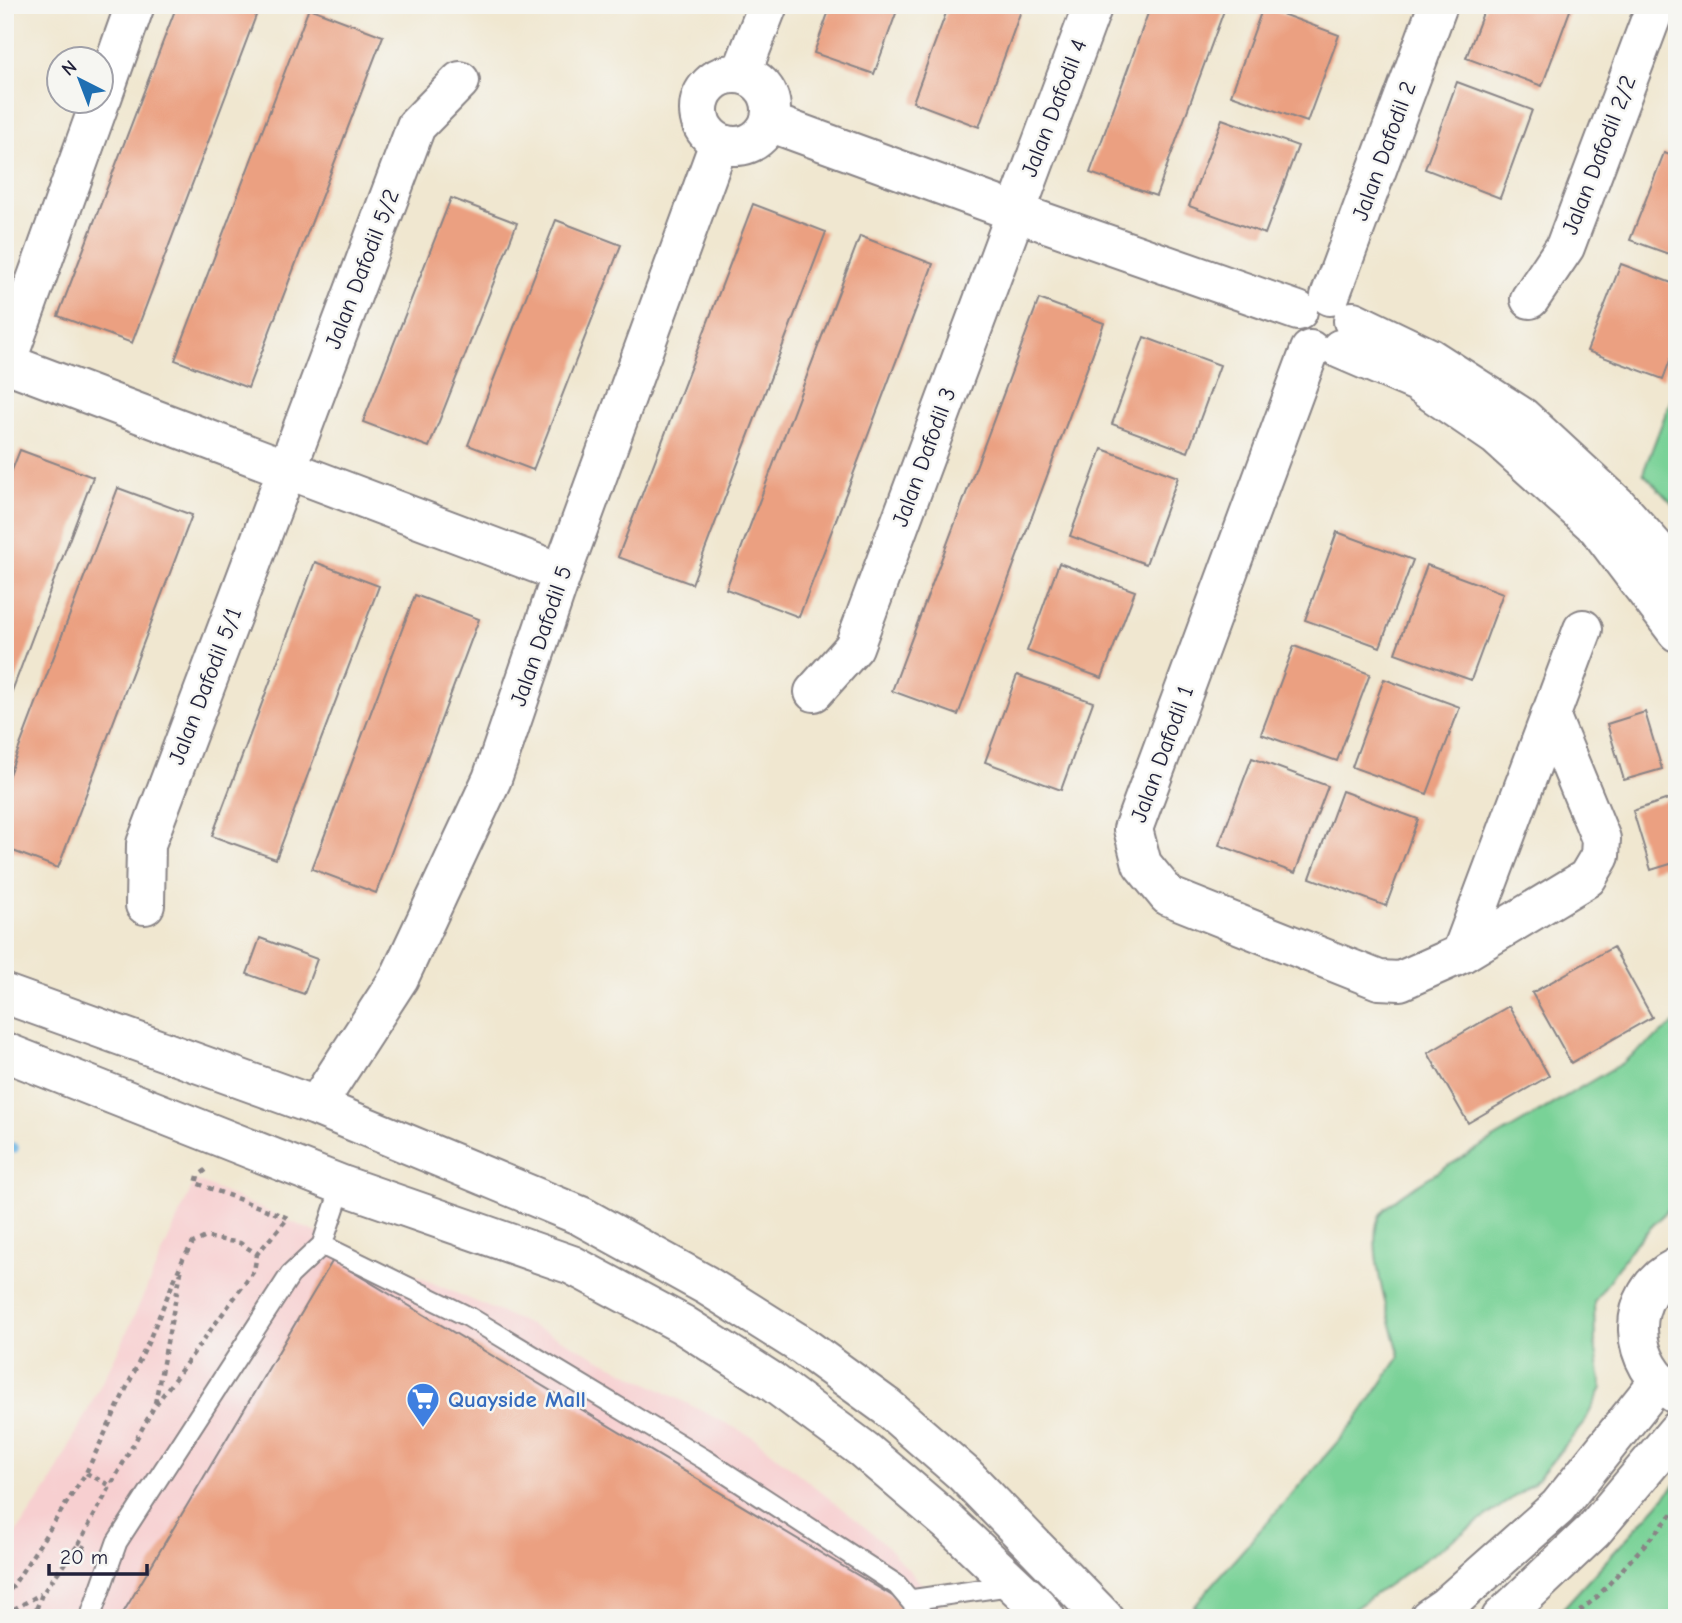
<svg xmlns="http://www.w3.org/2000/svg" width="1682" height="1623" font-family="'Comic Neue',sans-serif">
<rect width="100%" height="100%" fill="#f6f6f2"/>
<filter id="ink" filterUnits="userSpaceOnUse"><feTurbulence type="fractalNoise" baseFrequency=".0143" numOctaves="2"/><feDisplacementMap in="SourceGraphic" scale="14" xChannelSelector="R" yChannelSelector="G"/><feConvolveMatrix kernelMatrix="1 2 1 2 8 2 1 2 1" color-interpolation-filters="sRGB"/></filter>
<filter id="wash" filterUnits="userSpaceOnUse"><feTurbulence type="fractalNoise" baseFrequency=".00686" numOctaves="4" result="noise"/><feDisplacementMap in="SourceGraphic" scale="28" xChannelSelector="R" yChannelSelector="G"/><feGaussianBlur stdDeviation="1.57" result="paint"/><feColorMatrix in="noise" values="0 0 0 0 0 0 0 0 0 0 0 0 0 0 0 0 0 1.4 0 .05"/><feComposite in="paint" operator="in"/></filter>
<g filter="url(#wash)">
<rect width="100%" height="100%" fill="#f0e7d0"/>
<!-- built -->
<path fill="#f7cfd0" d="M195,1180L555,1336L753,1437L881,1540L953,1618H5V1549L49,1486L123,1341Z"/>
<!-- green -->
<path fill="#79d297" stroke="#4e7a69" stroke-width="2" d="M1675,389L1677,390V509L1643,473Z
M1677,1022V1200L1632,1247L1594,1302L1595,1344L1602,1388L1584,1423L1534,1483L1341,1618H1245L1193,1607L1354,1423L1400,1356C1392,1327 1362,1236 1382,1212C1394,1198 1411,1189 1426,1179L1622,1063Z
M1677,1483V1618H1554L1556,1616Z"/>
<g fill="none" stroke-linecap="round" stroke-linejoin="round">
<!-- stream -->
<path stroke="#6cb5e4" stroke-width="10" d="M5,1145L14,1148"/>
</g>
<g id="blocks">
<!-- building -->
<path fill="#eba081" d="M177,5H260L132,343L58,316Z
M831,5H899L874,74L814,53Z
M949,5H1023L979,127L913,102Z
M1151,5H1226L1156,196L1090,173Z
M1486,5H1572L1542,86L1466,58Z
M1263,7L1339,35L1307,122L1231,95Z
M309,8L383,36L248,388L175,360Z
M1457,82L1532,110L1500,198L1425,169Z
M1222,119L1298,146L1265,234L1189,206Z
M1664,153L1677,157V257L1630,240Z
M451,198L517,223L429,447L363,422Z
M753,204L826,232L692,584L618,557Z
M556,220L621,245L533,470L468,445Z
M860,236L933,264L799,617L726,589Z
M1621,264L1677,285V342L1663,379L1587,351Z
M1039,299L1104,323L958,715L892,691Z
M1144,337L1220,365L1188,452L1112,424Z
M1102,449L1178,477L1146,564L1070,536Z
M20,450L93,477L6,707L5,488Z
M118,488L192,515L58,868L5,848V785Z
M1337,532L1413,560L1380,647L1305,620Z
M315,562L379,586L276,859L212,836Z
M1059,563L1135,591L1102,678L1027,651Z
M1427,565L1503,593L1471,680L1395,653Z
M415,595L479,619L376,893L312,869Z
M1294,646L1370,674L1337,761L1261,734Z
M1017,675L1093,702L1061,790L985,762Z
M1384,679L1460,707L1427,794L1352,767Z
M1645,712L1662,769L1624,780L1607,724Z
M1252,758L1328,786L1295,873L1219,845Z
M1342,791L1418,819L1386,906L1310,878Z
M1671,798L1677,817V862L1651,870L1633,811Z
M260,938L317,959L304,994L247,974Z
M1613,947L1652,1017L1571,1063L1532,993Z
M1509,1006L1549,1076L1468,1123L1428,1053Z
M333,1260L894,1597L913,1618H120Z"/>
</g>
</g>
<g filter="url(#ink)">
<use href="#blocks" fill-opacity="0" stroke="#898486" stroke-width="2"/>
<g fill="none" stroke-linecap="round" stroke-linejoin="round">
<defs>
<path id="service" d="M322,1245L469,1317L704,1459L897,1585L925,1618
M910,1600L1014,1585
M90,1618L117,1542L290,1275L322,1245L342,1185"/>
<path id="minor" d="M699 110a36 36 0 1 1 72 0a36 36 0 1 1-72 0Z
M741,74L768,5
M102,98L135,5
M769,122L1015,212L1298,311
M1330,296L1438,5
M1530,299L1565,247L1656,5
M1353,321L1430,358L1522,417L1618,506L1677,572
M1340,349L1417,382L1496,436L1598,528L1677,632
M1310,350L1133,829L1142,864L1168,896L1379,980L1400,981L1461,954L1583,629
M6,363L562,573
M5,366L100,102
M814,692L854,647L1093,5
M145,905L146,844L416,126L460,81
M1461,954L1587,878L1600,856L1601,839L1550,715
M5,994L316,1106L581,1216L706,1285L803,1346L887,1407L964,1474L1104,1618
M5,1052L342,1185L572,1265L682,1324L771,1381L864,1450L947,1521L1037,1606L1046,1618
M316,1106L399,978L492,779L562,573L719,143
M1677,1267C1622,1294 1628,1366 1677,1395
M1429,1618L1445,1607L1558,1507L1658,1382
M1501,1618L1593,1531L1677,1431"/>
</defs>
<!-- service casing -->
<use href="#service" stroke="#898486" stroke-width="23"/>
<!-- minor casing -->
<use href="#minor" stroke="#898486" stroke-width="42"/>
<!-- path -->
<path stroke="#898486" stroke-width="4.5" stroke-dasharray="5 5" stroke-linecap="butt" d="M206,1170L198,1176L196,1183L288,1218L257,1254
M155,1403L182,1267
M86,1473L111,1486
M5,1598L86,1473L147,1345L183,1259L193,1243L206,1237L240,1243L257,1254L254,1271L154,1407L78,1545
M5,1614L41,1594
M33,1618L42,1594L78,1545L88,1549
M1572,1618L1598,1596L1677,1509"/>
<!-- service -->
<use href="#service" stroke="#fff" stroke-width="19"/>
<!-- minor -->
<use href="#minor" stroke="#fff" stroke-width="38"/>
</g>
</g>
<!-- icons -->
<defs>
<symbol id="supermarket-pin" viewBox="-11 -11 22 30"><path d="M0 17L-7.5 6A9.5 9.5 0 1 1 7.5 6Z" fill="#3f7fe0" stroke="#f6f6f2"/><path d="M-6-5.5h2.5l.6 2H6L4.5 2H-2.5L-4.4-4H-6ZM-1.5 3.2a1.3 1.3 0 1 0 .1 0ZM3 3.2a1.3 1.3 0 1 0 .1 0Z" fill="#fff"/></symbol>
</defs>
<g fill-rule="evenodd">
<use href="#supermarket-pin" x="404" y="1380" width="38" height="52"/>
</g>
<g text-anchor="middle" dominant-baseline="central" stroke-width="5" stroke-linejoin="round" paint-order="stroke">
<!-- street labels -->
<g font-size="23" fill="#22223b" stroke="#f6f6f2">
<text transform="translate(1054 108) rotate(-69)">Jalan Dafodil 4</text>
<text transform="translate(1384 151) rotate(-70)">Jalan Dafodil 2</text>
<text transform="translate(1599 155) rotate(-69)">Jalan Dafodil 2/2</text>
<text transform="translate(362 269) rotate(-69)">Jalan Dafodil 5/2</text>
<text transform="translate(924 457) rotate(-70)">Jalan Dafodil 3</text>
<text transform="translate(541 636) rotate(-71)">Jalan Dafodil 5</text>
<text transform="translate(205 686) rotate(-69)">Jalan Dafodil 5/1</text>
<text transform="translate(1162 754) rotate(-70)">Jalan Dafodil 1</text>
</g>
<!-- shop labels -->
<g font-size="23" font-weight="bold" fill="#366cbe" stroke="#f6f6f2" text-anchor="start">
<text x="448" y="1399">Quayside Mall</text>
</g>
</g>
<!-- margin -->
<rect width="1682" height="1623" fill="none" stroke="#f6f6f2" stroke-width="28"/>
<!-- north arrow -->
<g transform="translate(80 80) rotate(318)"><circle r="33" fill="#f6f6f2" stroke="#a1a1a9" stroke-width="2"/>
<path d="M0-5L12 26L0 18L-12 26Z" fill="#1f6fb2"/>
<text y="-10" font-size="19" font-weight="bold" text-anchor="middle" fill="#22223b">N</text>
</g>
<!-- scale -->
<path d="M49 1564v10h98v-10" fill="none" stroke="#22223b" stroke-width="3.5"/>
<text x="60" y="1564" font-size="21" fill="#22223b" stroke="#f6f6f2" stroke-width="5" paint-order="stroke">20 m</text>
</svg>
